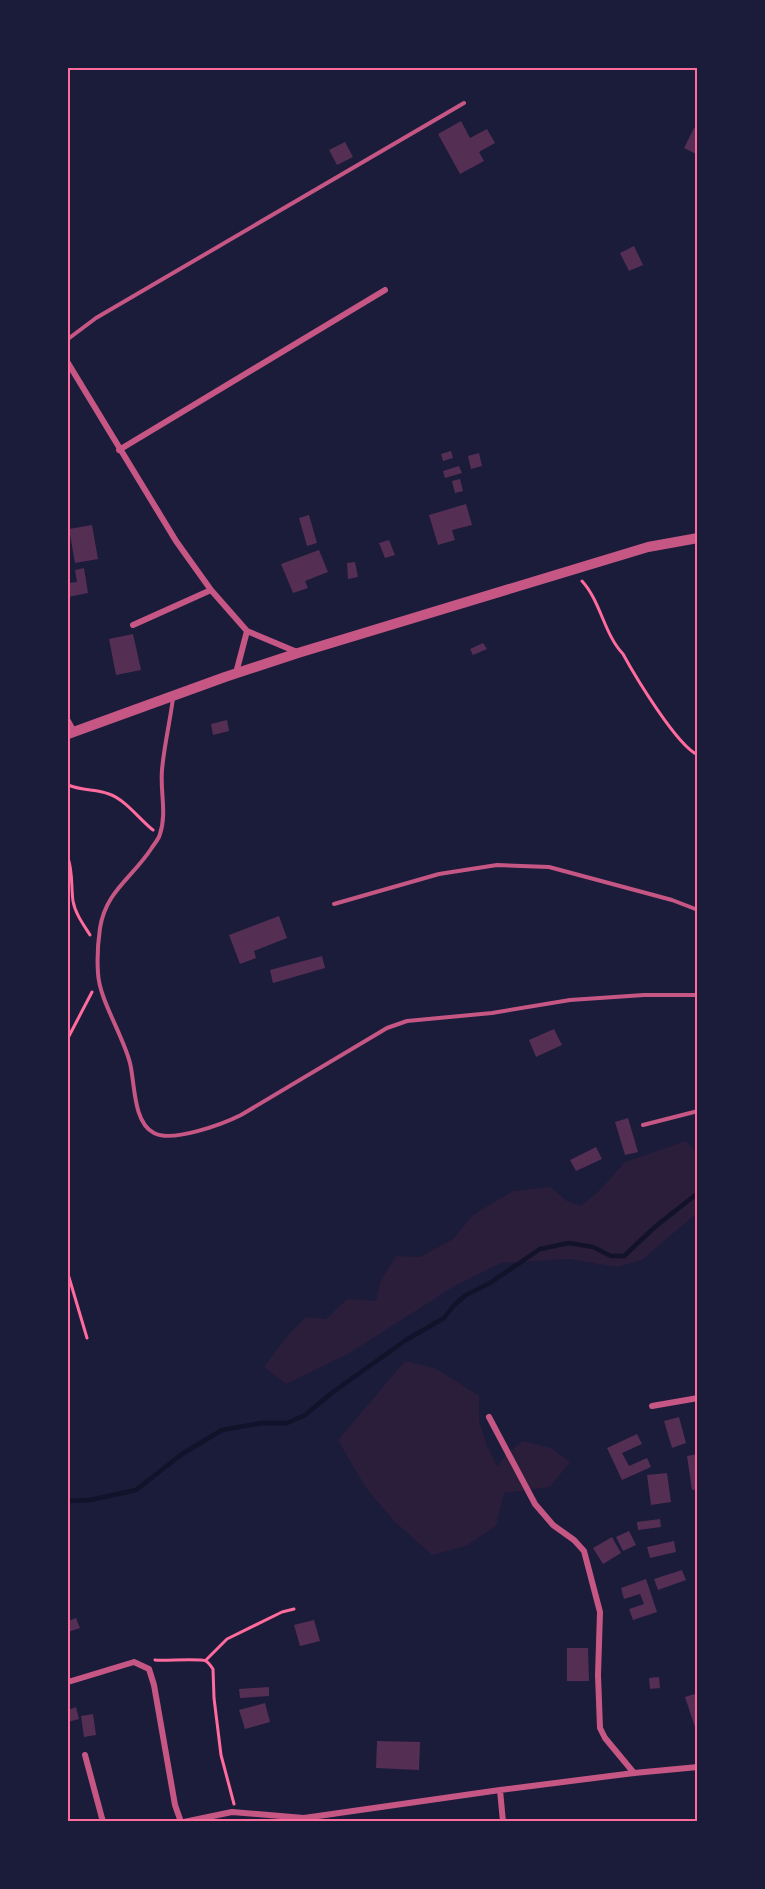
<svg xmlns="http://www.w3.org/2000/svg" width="765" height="1889" font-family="'IBM Plex Sans',sans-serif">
<rect width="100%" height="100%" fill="#1b1b3a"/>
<!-- green -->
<path fill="#2a1e3b" d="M686,1141L697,1152V1213L642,1260L617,1267L569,1259L501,1263L453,1287L348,1354L286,1384L264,1367L288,1335L306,1317L326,1319L347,1299L376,1301L381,1280L396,1256L420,1257L453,1239L473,1215L513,1191L550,1187L567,1201L581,1206L600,1190L625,1162Z
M405,1361L435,1368L479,1396V1421L487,1446L498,1467L505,1455L523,1441L551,1448L570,1462L550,1487L504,1493L496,1526L466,1546L432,1555L394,1521L366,1488L338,1440Z"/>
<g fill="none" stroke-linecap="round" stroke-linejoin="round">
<!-- stream -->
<path stroke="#12122b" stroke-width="4.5" d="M68,1501L90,1500L136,1490L182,1454L222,1430L262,1423H287L305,1415L333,1392L406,1340L444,1318L454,1305L466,1295L490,1283L540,1249L569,1243L593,1247L611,1256H624L656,1226L698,1193"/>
</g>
<!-- building -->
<path fill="#542f53" d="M461,121L470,138L487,129L495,143L479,152L484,161L460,174L438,134Z
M694,128L698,130V155L684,148Z
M345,142L353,157L337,165L329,150Z
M634,246L643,265L629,271L620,253Z
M451,451L453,458L443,461L441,454Z
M479,453L482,466L471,469L468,456Z
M459,466L462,473L445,478L443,471Z
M460,479L463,491L455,493L452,481Z
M466,504L472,525L452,530L455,540L438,545L429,515Z
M309,515L317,543L307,546L299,518Z
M92,525L98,559L75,563L69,529Z
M389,540L395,555L385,558L379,543Z
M319,550L328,572L305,581L308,588L293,593L281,564Z
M355,562L358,577L348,579L347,563Z
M84,568L88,593L68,597V583L77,582L75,570Z
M133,634L141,670L116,675L109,639Z
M483,643L487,649L473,655L470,649Z
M227,720L229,731L213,735L211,724Z
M279,916L287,938L254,951L256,958L240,964L229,935Z
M322,956L325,968L273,983L270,970Z
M554,1029L562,1045L536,1057L529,1040Z
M628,1118L638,1152L625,1155L615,1122Z
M596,1147L602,1159L576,1171L570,1160Z
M679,1417L686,1443L672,1448L664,1421Z
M637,1434L642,1444L622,1453L629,1466L647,1458L651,1467L622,1480L607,1448Z
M698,1454V1489L692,1490L687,1456Z
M667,1473L671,1502L651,1505L647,1475Z
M660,1519L661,1527L638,1530L637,1522Z
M629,1531L636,1545L623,1551L616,1537Z
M612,1537L621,1553L603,1564L593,1548Z
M674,1541L676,1552L650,1558L647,1547Z
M682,1570L686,1580L658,1590L654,1579Z
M646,1579L657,1612L633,1620L629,1609L644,1604L640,1594L624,1599L621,1588Z
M76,1618L80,1628L68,1632V1621Z
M314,1620L320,1641L300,1646L294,1625Z
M567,1648H588L589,1681H567Z
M659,1677L660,1688L650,1689L649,1678Z
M269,1687V1696L240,1698L239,1689Z
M698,1693V1726L695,1727L685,1697Z
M265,1703L270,1722L245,1729L239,1710Z
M76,1707L79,1719L68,1722V1710Z
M93,1714L96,1735L84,1737L81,1716Z
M377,1741L420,1742L419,1770L376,1768Z"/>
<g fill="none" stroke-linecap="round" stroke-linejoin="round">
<!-- path -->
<path stroke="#ff6b9d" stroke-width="3" d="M582,581C601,602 604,634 623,654C635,676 677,746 698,755
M68,785C83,791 96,789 109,794C126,800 139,819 153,830
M68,858C73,873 71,886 73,901C75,913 83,924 90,935
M68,1038L92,992
M68,1274L87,1338
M155,1660C165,1661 201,1658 206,1661C209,1663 211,1666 213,1669L214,1698L221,1755L234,1804
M206,1660L227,1639L282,1612L294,1609"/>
<!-- service -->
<path stroke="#c65784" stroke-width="4" d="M68,339L96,318L464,103
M173,698C170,722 164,746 162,770C160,791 167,813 160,834C159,839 154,844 151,849C132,878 106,891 100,928C98,942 97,959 98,973C99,999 123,1035 130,1063C135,1083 133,1123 154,1133C172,1143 223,1124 241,1115L387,1028L407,1021L492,1013L570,1000L644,995H698
M334,904L439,874L497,865L549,867L672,900L698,910
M643,1125L698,1111"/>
<!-- minor -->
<path stroke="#c65784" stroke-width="6" d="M68,363L176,541L211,590L247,631L297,652
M119,450L385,290
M133,625L211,590
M236,673L247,631
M68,721L74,732
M652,1406L698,1398
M489,1417L535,1504L553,1525L574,1540L584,1551L600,1612L598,1675L600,1728L605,1738L634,1773
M68,1682L134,1662L149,1669L154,1685L175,1805L181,1822
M85,1755L103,1822
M500,1790L503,1822
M184,1822L232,1812L304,1818L500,1790L634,1773L698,1767"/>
<!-- tertiary -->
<path stroke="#c65784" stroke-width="10" d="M68,734L225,677L298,653L648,547L698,538"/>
</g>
<!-- border -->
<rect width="765" height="1889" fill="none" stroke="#1b1b3a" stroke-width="138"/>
<rect x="69" y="69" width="627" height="1751" fill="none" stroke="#ff6b9d" stroke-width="2"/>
</svg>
